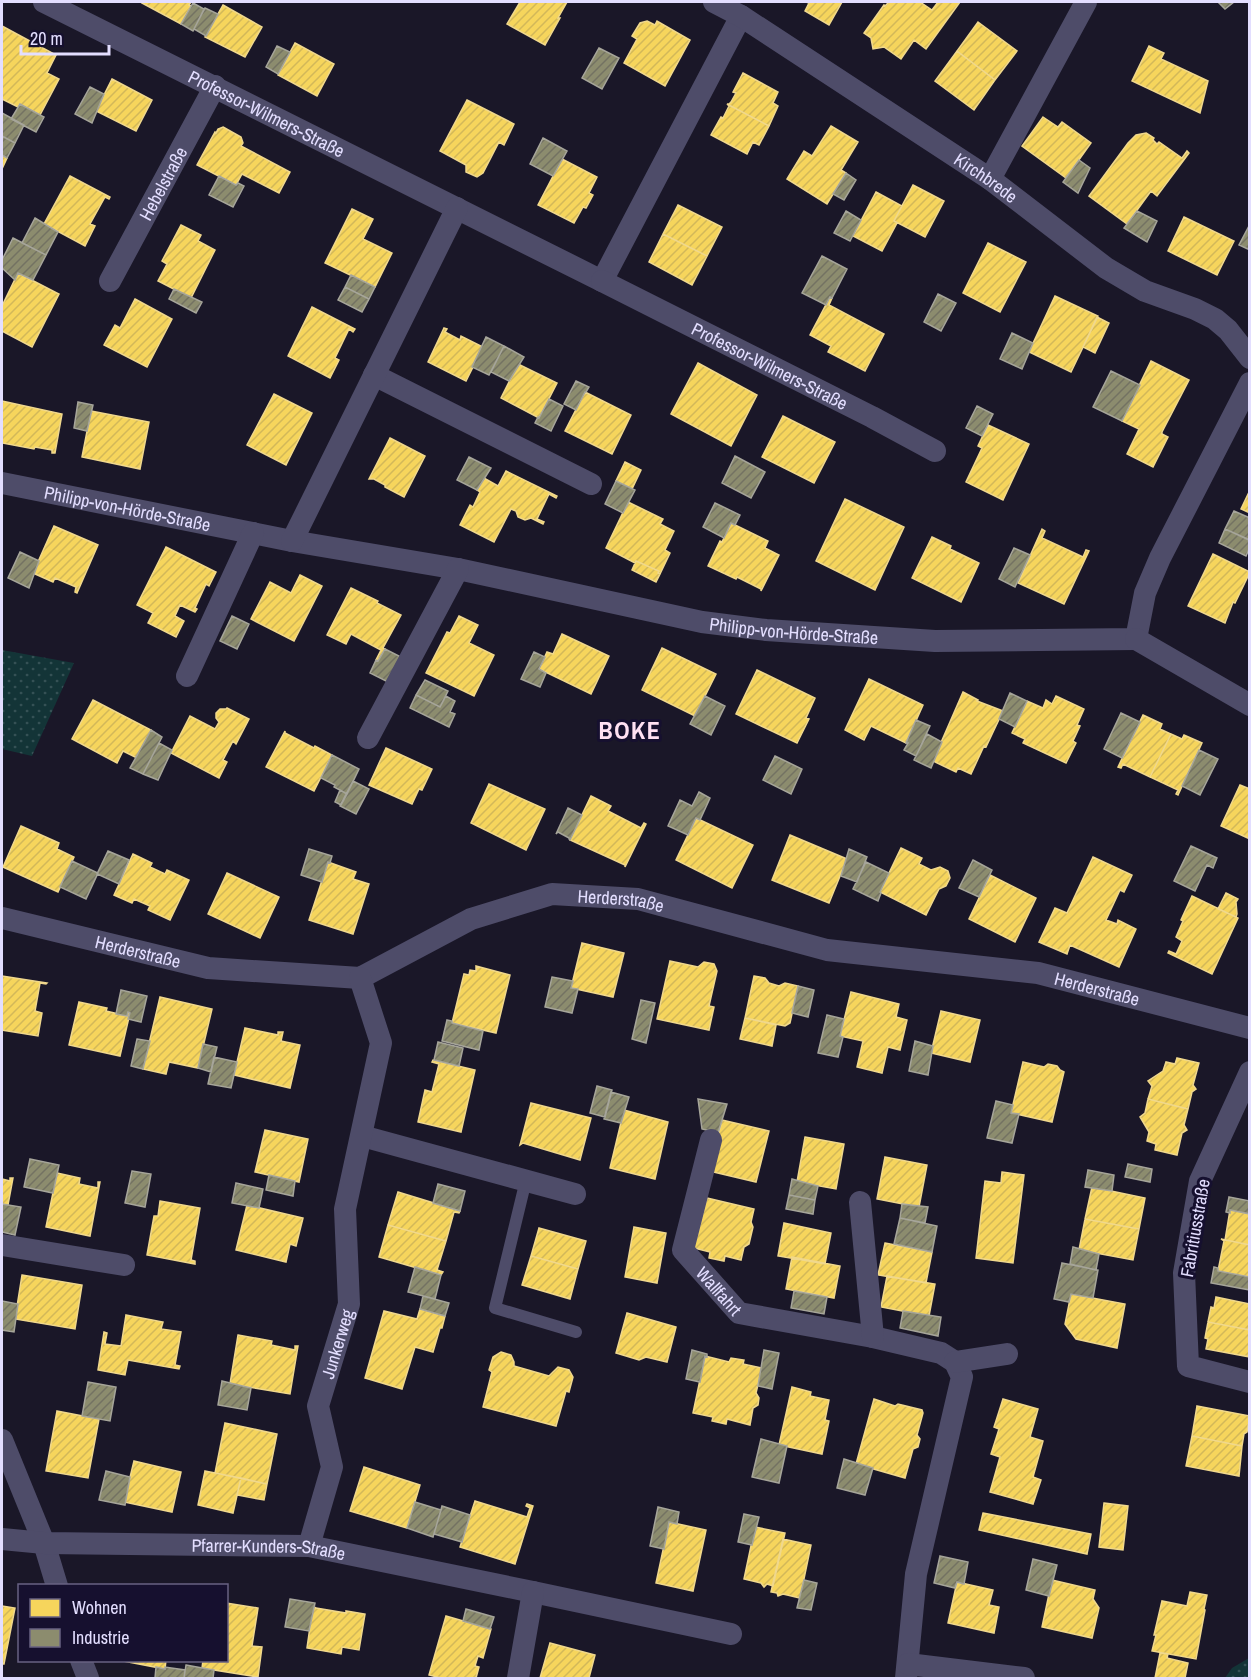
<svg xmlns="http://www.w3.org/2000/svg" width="1251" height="1680" font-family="'Archivo Narrow',sans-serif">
<defs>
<pattern id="grass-dots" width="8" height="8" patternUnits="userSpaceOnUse" patternTransform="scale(1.5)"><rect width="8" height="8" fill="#133437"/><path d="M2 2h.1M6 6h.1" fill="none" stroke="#355155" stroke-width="1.8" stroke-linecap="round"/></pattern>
<pattern id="homes-hatch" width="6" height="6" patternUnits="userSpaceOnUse" patternTransform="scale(1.5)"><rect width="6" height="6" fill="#f6d55c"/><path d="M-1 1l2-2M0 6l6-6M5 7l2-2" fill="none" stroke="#d2b859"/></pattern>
<pattern id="industry-hatch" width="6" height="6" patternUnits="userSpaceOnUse" patternTransform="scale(1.5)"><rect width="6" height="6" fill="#8c8c6e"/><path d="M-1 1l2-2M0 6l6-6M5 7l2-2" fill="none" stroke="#737262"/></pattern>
</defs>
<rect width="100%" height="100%" fill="#1a1728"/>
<!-- grass -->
<path fill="url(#grass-dots)" d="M2,650L74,663L32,756L2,749Z
M1249,1658V1678H1225L1232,1668Z"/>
<!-- homes -->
<path fill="url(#homes-hatch)" stroke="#f0d88d" stroke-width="1.5" d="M143,2H191L189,5L191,6L181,24L142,3Z
M520,2H567L558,18H560L545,45L507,24Z
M806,2H842L829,25L805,11L809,3Z
M889,2H920L932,10L938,2H960L926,49L914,40L901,59L884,47L873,49L871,38L864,33L884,5L885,6Z
M223,5L262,27L245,57L205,37Z
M647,21L655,25L657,21L690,40L665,86L624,63L637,39L632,36L640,23Z
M978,22L1017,51L995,80L957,51Z
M2,26L56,55L47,73L59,79L40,115L20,104L18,107L2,99Z
M295,43L334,64L317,96L278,75Z
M1149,46L1164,53L1161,59L1208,81L1200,113L1132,81Z
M957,51L995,80L974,110L935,81Z
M743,73L778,92L773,103L778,106L769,126L727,104H729L731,102L736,93L733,92Z
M112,79L152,100L136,131L96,111Z
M467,100L514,124L504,145L499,142L483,173L477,177L466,172V165L440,151Z
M727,104L769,126L759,145L753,142L747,154L711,135L721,117L723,118L729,106Z
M1043,117L1058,127L1062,122L1091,143L1066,178L1022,146Z
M831,126L858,142L841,170L846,173L827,204L787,179L804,151L812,156Z
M223,127L241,137L243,143L241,146L290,172L279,193L242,174L236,185L197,165L215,132L216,133L218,129Z
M1146,133L1154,138L1153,140L1157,144L1159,142L1182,158L1187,151L1189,153L1157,196L1151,191L1127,224L1089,196L1128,143L1136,135Z
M2,155L7,158L2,169Z
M562,159L597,177L589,193L593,195L586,208L583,207L574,223L538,205Z
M70,176L110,197L109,199L105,197L90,224L95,226L85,246L44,224Z
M913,185L944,201L925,237L894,221Z
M876,192L902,206L894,221L897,223L882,251L853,236Z
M678,205L722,227L707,256L663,234Z
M352,209L373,219L363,239L392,253L375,287L325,263Z
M1184,217L1234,241L1217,275L1168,251Z
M181,225L201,235L198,241L215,250L191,298L158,281L167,264L162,261Z
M663,234L707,256L692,285L649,262Z
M988,243L1026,262L1000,312L963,293Z
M18,273L59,294L32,347L2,331V306Z
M1055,296L1098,316L1071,372L1029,352Z
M830,297L832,298L829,305L884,334L865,371L828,352L831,346L810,335Z
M135,299L172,319L147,367L104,345L115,325L120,328Z
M312,307L355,329L353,332L349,329L335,358L339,360L330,378L288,356Z
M1097,317L1109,323L1095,353L1083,347Z
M444,328L447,329L445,332L460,340L461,336L483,347L466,381L428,362Z
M1151,361L1189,380L1162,432V434L1168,437L1153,467L1127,454L1139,429L1122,421Z
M698,363L757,395L731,446L671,414Z
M518,364L557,383L539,418L501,398Z
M585,392L631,415L612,454L565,431Z
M274,394L312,413L286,465L247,445Z
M2,401L62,414L55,453H52V450L35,447L34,449L2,443Z
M91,411L149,422L140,469L82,457Z
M783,416L835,442L814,483L762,457Z
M988,425L1029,444L1003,500L966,482L982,448L978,446Z
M390,438L425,456L404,497L385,487V485L374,479H369Z
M625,462L641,470L632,489L616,481Z
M506,471L557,496L556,498L549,494L537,519L544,522L543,524L531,518L525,520L518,517L516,511L511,509L494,542L460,525L470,505L473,507L480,492L477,490L484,478L498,486Z
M1250,490V513L1241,509Z
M845,499L904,527L875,590L816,561Z
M628,502L663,519L660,524L674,531L665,550L670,553L660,574L658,573L659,571L636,561L635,563L606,548Z
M731,523L768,541L765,548L779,555L761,591V589L737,577L736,579L708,566L720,541L722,542Z
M54,526L98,545L77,593L75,592L76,587L55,578L53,582L33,573Z
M1042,529L1045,531L1042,538L1083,557L1086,550L1089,551L1064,604L1018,583Z
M932,537L951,546L950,549L979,563L961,602L912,578Z
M166,547L216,572L209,586L206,584L195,608L197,609L195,612L180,605L175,616L184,621L176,637L148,623L153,613L137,605Z
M1213,554L1250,572L1235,603L1233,602L1225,623L1188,606Z
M636,561L659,571L658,573L660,574L656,582L632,570Z
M300,575L322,586L294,641L251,619L270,582L291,593Z
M351,588L378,601L377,603L401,615L383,648L385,649L378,661L376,660L381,650L351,634L346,644L327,635Z
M459,616L478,625L469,643L494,655L474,696L426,673L447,632L450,633Z
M562,634L609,656L591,694L539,669L547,652L553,654Z
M662,648L716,674L695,716L642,690Z
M757,670L815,698L806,718L809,719L797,743L736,714Z
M869,679L923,705L906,743L871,726L864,740L845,730Z
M963,692L978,700L977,701L1003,711L986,747L984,746L971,774L958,768L956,772L933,761Z
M1056,696L1084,709L1077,725L1080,726L1073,741L1076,743L1066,763L1023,743L1025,739L1012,733L1027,701L1043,708L1046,700L1052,704Z
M93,700L151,730L137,758L123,751L117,763L72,739Z
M227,708L249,719L236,744L233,741L223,760L227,762L219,778L171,753L190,716L215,729L219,722L216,718V713L220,709H226Z
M1143,715L1162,724L1160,729L1171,734L1150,777L1123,764L1121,768L1118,767Z
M285,731V733L314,748L315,746L332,755L314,791L266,767Z
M1171,734L1182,739L1184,735L1202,743L1178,795L1176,794L1178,790L1150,777Z
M386,748L432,769L422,790L419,789L412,804L369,785Z
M489,784L545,809L526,850L471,823Z
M1240,785L1250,789V839L1221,826Z
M591,796L611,806L608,811L641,828L644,823L646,824L625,867V865L590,849L570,840Z
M696,818L753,845L732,888L676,860Z
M21,826L59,843L57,849L74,857L58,892L3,867Z
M790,835L847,859L829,903L772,880Z
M901,848L922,858L919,864L931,870L940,867L948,871L950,878L946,886L939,889L926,915L880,892Z
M133,854L152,863L150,867L165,874L167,870L189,880L170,920L148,910L150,906L134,899L132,903L114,895Z
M1093,857L1132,875L1124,892L1120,890L1106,920L1117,924L1118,920L1136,929L1119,967L1070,945L1067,954L1039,942L1055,908L1067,913Z
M328,862L356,872L353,879L369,884L353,934L309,920Z
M227,873L279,897L260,938L208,914Z
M990,875L1036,898L1015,942L969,919Z
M1226,893L1238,899L1236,902L1237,914L1236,917L1218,909Z
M1192,896L1238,918L1212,974L1168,953L1169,951L1176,954L1182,941L1176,937L1183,921L1181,920Z
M582,943L624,953L613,997L571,988Z
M670,961L698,967L704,962L714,964L717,971L709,1006L714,1007L709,1030L657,1019Z
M476,966L510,975L496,1033L452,1023L464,974L469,975L470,970L476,971Z
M2,976L47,983L46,984L40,983L35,1011L42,1013L38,1036L2,1030Z
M754,976L765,978L769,983L779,986L785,983L798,986L790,1023L785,1026L745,1018Z
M851,992L899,1004L896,1017L907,1020L900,1050L888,1047L882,1073L857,1067L863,1041L840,1036Z
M160,997L212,1009L198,1068L169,1062L166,1074L143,1069Z
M79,1002L107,1008L106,1011L127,1016L128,1012L130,1013L120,1056L69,1045Z
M941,1011L980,1020L970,1062L931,1053Z
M745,1018L776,1025L772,1046L740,1039Z
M245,1028L278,1035V1032H283L281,1041L300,1045L290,1088L234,1075Z
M1177,1058L1199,1063L1193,1085L1196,1089L1192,1092L1188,1109L1148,1099L1152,1086L1148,1081L1163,1071L1166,1062L1175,1064Z
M433,1060L475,1070L461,1132L418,1122L425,1090L432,1092L439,1064L432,1062Z
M1023,1062L1044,1067L1048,1064L1057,1066L1060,1070L1064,1072L1052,1122L1011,1113Z
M1148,1099L1188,1109L1184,1125L1187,1130L1182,1133L1177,1155L1155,1150L1156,1144L1147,1141L1149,1132L1140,1117L1145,1113Z
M531,1103L591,1118L580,1160L523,1143L520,1145Z
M624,1110L668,1122L655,1179L610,1168Z
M722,1120L769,1131L756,1182L709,1171Z
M265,1130L308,1139L299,1182L255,1172Z
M805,1137L844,1144L836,1189L797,1182Z
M885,1157L927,1165L919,1207L877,1199Z
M1002,1172L1024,1175L1013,1263L976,1258L985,1181L1001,1183Z
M57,1173L80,1178L79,1184L98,1188V1182H100L90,1236L46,1227Z
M10,1178H13L8,1205L2,1204V1179L10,1181Z
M1092,1187L1145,1198L1139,1229L1085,1219Z
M398,1192L460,1211L459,1213L454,1212L446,1241L388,1225Z
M707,1198L754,1209L751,1222L753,1227L749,1244L744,1247L741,1260L725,1256L724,1261L709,1258L710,1252L694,1248Z
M160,1201L200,1208L191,1260L195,1261V1264L147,1255L154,1216H158Z
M247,1205L303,1218L296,1246L290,1244L286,1262L236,1250Z
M1230,1210L1250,1214V1245L1221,1239L1225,1240Z
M1085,1219L1139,1229L1133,1260L1079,1250Z
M784,1223L831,1233L825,1264L778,1256Z
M388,1225L446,1241L437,1270L443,1272L441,1275L379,1257Z
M634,1227L666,1233L657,1283L625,1277Z
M539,1228L586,1241L578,1269L531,1256Z
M1221,1239L1250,1245V1277L1218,1271L1224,1241Z
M885,1243L932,1252L926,1283L878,1275Z
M531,1256L578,1269L570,1299L522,1285Z
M792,1257L840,1266L834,1298L786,1289Z
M22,1275L82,1285L75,1329L15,1319Z
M887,1276L935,1284L929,1316L881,1307Z
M1071,1294L1125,1304L1117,1348L1076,1339L1065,1324Z
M1216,1297L1250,1304V1330L1208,1322L1211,1307L1214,1308Z
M420,1309L445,1316L442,1328H440L433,1352L415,1347L402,1389L365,1378L384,1311L417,1319Z
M627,1313L676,1327L667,1362L646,1357L639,1360L616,1353Z
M126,1315L163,1322L161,1329L181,1332L175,1365L180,1366L179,1369L128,1360L125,1375L98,1370L104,1332L107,1333L105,1344L121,1346Z
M1208,1322L1250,1330V1357L1206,1349L1208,1339L1205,1338Z
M238,1335L272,1341L271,1345L295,1350V1346H298L290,1394L230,1384Z
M501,1352L511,1355L514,1362V1366L549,1376L558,1367L569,1370L573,1377L569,1392L566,1391L556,1426L483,1407L492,1372L489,1370L493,1357Z
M705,1356L729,1362L731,1358L744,1360L743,1364L762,1368L756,1393L759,1398L758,1405L753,1408L750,1425L727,1419L726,1424L712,1421L713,1417L693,1413Z
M792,1387L811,1392L810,1396L829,1400L825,1420L829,1421L822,1454L779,1445Z
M874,1399L895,1406L898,1404L922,1410L923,1413L917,1435L920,1439L918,1447L913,1449L905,1478L856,1464Z
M1003,1399L1038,1409L1030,1437L1043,1441L1033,1477L1041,1480L1033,1504L990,1492L1000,1457L991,1454L999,1429L994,1427Z
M1197,1406L1250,1416L1247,1432L1244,1434L1242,1446L1192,1436Z
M57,1411L99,1419L88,1478L46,1471Z
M225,1423L277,1434L267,1484L215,1473Z
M1192,1436L1242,1446L1239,1476L1186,1466Z
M134,1461L181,1472L172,1512L124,1502Z
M364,1467L420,1485L407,1528L350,1511Z
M205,1471L241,1478L233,1513L198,1505Z
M241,1478L267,1484L264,1500L237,1495Z
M475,1501L527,1517L530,1508L526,1506L527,1504L533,1506L515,1564L460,1547Z
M1104,1503L1128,1506L1123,1550L1099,1547Z
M983,1513L1091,1534L1087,1554L979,1530Z
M669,1522L706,1530L693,1591L656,1583Z
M755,1527L785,1533L773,1586L767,1584L764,1587L761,1583L744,1579Z
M783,1539L811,1545L800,1598L783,1594L778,1596L777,1593L771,1592Z
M1052,1580L1095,1590L1093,1599L1099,1608L1092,1638L1042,1627Z
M957,1582L993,1590L989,1605L999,1607L994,1633L948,1623Z
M1190,1592L1207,1595L1204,1609L1205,1610L1196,1659L1152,1651L1156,1635H1154L1162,1601L1187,1606Z
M226,1603L258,1608L252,1646L262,1647L258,1677L202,1668L203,1660H226Z
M2,1606L15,1608L4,1664H2Z
M313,1606L316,1608L346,1613V1611L365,1614L359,1650L342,1647L341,1654L307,1648Z
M446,1616L491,1629L483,1658L478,1656L475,1666L479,1667L476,1678H441L429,1675Z
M550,1643L595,1655L589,1678H540Z
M1160,1653L1168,1654L1167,1658L1188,1663L1185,1678H1155Z
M118,1660H166L165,1669Z"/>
<!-- industry -->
<path fill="url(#industry-hatch)" stroke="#a6a59a" stroke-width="1.5" d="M1218,2H1234L1225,9Z
M193,3L204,9L193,31L181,24Z
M205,8L218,14L206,36L194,29Z
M277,46L290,52L278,74L266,67Z
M599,48L619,58L602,89L582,78Z
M90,87L104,94L92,123L75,114Z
M20,104L44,117L36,132L11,119Z
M2,113L24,125L15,143L2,136Z
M2,136L15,143L7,158L2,155Z
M543,138L567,151L553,176L530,164Z
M1079,160L1090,168L1078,193L1063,182Z
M846,173L856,180L844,200L833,194Z
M219,176L236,185L238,183L244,186L233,207L209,195Z
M846,211L861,220L850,241L834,233Z
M1137,211L1157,221L1147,242L1124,228Z
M35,218L58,232L46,255L22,243Z
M1250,224V250L1239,245Z
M13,238L46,255L33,280L18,273L15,280L2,268V260Z
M822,256L847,269L832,298L830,297L826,305L802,293Z
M351,275L375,287L369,299L345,287Z
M345,287L369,299L362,312L338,300Z
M174,289L202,302L196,313L169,299Z
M938,294L956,303L941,331L924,322Z
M1012,333L1033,343L1022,369L1000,359Z
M486,337L504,346L489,375L472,367Z
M504,346L524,357L509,381L491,372Z
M1111,371L1140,385L1122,421L1093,407Z
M576,381L589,387L586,392H585L576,410L564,404Z
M549,399L563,406L551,431L535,423L538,417L539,418Z
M78,402L93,405L87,431L74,428Z
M977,406L993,414L982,436L966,428Z
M735,456L765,472L751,498L722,483Z
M469,457L491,468L477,490L457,480Z
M616,481L635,490L623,513L605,504Z
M715,503L740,515L735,525L731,523L724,538L703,527Z
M1234,511L1250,518L1249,540L1225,529Z
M1225,529L1250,540V547L1246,556L1219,543Z
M1014,548L1030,555L1015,587L999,579Z
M20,552L39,561L29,588L8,578Z
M232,616L249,624L237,649L220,641Z
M385,649L401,657L388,682L370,673L376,660L378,661Z
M534,652L545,657L539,669L546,673L540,687L521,679Z
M425,680L448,691L440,707L416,695Z
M1010,693L1027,701L1015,727L999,719Z
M416,695L440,707L446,696L455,701L450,712L455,714L449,727L410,708Z
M705,696L725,706L711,735L690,724Z
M1121,713L1140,722L1122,758L1104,749Z
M916,720L930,726L916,756L904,750L908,743H906Z
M151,730L162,737L143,774L130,768Z
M927,734L942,742L931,768L914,760Z
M159,743L172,750L158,780L143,774Z
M1199,750L1218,759L1200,795L1182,786Z
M332,755L359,769L347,794L334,787L335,785L321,778Z
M775,756L802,769L791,794L763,780Z
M353,781L369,789L356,814L340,806Z
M340,790L347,794L341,805L335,802Z
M699,792L710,798L700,820L696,818L688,835L668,826L680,800L692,806Z
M568,808L582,815L570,840L569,839V838L558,832L556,834Z
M1191,846L1217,858L1213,868L1207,865L1195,891L1174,881Z
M309,849L332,856L330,863L328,862L322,882L301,875Z
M849,849L867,857L857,882L841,876Z
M108,851L129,860L119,884L97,874Z
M973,860L992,870L979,897L959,888Z
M72,861L98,873L86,899L60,887Z
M866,862L889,873L880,892L881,893L878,901L853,889Z
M552,977L573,981L571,988L578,989L572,1013L545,1007Z
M798,986L814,990L808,1017L792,1013Z
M121,990L147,996L141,1022L128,1019L130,1013L128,1012L127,1016L116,1014Z
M641,1000L655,1003L646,1043L632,1039Z
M827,1015L844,1019L840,1036L843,1037L838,1057L818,1053Z
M447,1020L452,1021V1023L483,1031L479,1050L442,1041Z
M137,1039L150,1041L143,1069L131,1066Z
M915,1041L933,1046L928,1075L909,1071Z
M438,1042L463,1048L459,1066L434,1060Z
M203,1044L217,1047L211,1072L198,1068Z
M214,1057L237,1062L231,1088L208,1084Z
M597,1086L612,1090L605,1117L590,1113Z
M611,1092L629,1097L621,1123L604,1119Z
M698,1099L727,1104L718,1133L702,1129Z
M996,1101L1013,1105L1011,1113L1019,1114L1012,1143L987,1138Z
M30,1159L59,1165L53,1193L24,1187Z
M1128,1164L1152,1169L1150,1182L1125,1177Z
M1088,1170L1114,1175L1112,1191L1085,1187Z
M132,1171L151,1174L145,1207L125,1203Z
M269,1175L295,1181L293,1196L266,1190Z
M792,1179L818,1186L815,1200L789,1195Z
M236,1183L263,1189L259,1208L232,1203Z
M438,1184L465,1191L460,1211L433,1203Z
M789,1195L815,1200L813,1214L786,1209Z
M1229,1197L1250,1201V1214L1230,1210V1213L1226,1212Z
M2,1204L21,1207L15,1235L2,1232Z
M902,1204L928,1207L925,1223L900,1218Z
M900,1218L937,1226L932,1252L894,1244Z
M1073,1247L1099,1254L1096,1270L1070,1264Z
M1062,1263L1098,1270L1093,1298L1071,1294L1069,1302L1054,1299Z
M415,1267L441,1275L435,1299L408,1292Z
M1214,1267L1218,1268V1271L1250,1277V1290L1211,1283Z
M794,1291L827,1297L824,1314L791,1308Z
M423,1296L449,1303L445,1316L420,1309Z
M2,1301L18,1304L14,1332L2,1330Z
M903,1311L941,1317L938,1336L900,1328Z
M692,1350L707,1354V1357L705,1356L700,1382L686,1379Z
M764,1350L779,1353L772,1389L758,1386Z
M222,1381L251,1388L247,1410L218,1405Z
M88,1382L116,1387L110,1421L82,1416Z
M761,1439L787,1446L779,1483L752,1477Z
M844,1459L873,1468L865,1495L837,1488Z
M106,1471L130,1477L125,1505L99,1500Z
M415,1502L441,1510L433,1537L407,1528Z
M442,1506L470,1515L462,1542L434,1534Z
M658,1507L679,1512L677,1524L669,1522L664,1549L650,1546Z
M744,1514L759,1517L752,1545L738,1542Z
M940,1556L968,1562L964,1584L957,1582L955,1588L934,1583Z
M1033,1559L1057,1565L1049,1596L1026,1590Z
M804,1580L817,1583L811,1610L797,1608Z
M290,1599L315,1603L309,1631L285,1627Z
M466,1609L494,1617L490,1629L463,1621Z
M186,1665L214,1670L213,1678H184Z
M156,1667L165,1669V1667L185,1670L184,1678H155Z"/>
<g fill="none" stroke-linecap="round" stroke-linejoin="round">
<!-- service -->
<path stroke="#4e4c69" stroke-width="12" d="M526,1180L495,1308L576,1332"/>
<!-- minor -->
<g stroke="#4e4c69" stroke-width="22">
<path id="s1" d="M44,2L602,281L741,16"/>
<path id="s2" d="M714,2L741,16L990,179L1106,268L1145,291L1195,309L1215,319L1228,330L1250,358"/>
<path d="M990,179L1086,2"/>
<path id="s3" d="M110,281L215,86"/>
<path id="s4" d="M602,281L872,417L935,451"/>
<path d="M374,375L591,484"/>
<path id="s5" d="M2,483L292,541L458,569L702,622L766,630L935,641L1136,639L1145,593L1160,558L1250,383"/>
<path d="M292,541L457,208"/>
<path d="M1136,639L1250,705"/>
<path d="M187,676L253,533"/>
<path d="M368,738L458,569"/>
<path id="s6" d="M2,918L208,968L360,978L471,919L552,894L638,899L827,950L1038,973L1250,1028"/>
<path d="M1250,1072L1200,1181L1184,1273L1188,1366L1250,1382"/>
<path d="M362,1136L575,1194"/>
<path id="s7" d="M711,1140L683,1250L739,1313L873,1337L941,1353L955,1362L962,1377L916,1574L906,1678"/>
<path d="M860,1202L873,1337"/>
<path d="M2,1245L124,1265"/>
<path d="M955,1362L1007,1354"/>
<path d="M2,1440L44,1543L57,1586"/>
<path id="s8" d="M2,1539L44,1543L309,1546L533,1592L731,1634"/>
<path id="s9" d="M309,1546L332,1467L318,1406L349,1304L345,1209L381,1043L360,978"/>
<path d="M81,1660L88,1678"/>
<path d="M908,1664L1024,1678"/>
<path d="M518,1678L533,1592"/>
</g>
</g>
<g text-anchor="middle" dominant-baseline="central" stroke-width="6" stroke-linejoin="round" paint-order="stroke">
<!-- street labels -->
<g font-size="18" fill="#e3deff" stroke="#16102f">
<text stroke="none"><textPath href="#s1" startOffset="249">Professor-Wilmers-Straße</textPath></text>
<text stroke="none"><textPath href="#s2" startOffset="324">Kirchbrede</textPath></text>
<text stroke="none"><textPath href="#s3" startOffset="111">Hebelstraße</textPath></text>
<text stroke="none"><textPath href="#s4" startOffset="188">Professor-Wilmers-Straße</textPath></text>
<text stroke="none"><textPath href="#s5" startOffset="128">Philipp-von-Hörde-Straße</textPath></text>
<text stroke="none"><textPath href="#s5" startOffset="806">Philipp-von-Hörde-Straße</textPath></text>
<text stroke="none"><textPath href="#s6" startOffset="644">Herderstraße</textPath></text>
<text stroke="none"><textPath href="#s6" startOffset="140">Herderstraße</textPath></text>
<text stroke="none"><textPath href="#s6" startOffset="1130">Herderstraße</textPath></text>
<text transform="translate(1195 1228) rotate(-80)">Fabritiusstraße</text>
<text stroke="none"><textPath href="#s7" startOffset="168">Wallfahrt</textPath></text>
<text stroke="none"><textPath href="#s9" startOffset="210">Junkerweg</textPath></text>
<text stroke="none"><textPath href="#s8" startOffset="267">Pfarrer-Kunders-Straße</textPath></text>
</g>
<!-- district labels -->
<g font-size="24" font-weight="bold" letter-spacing="1.5" fill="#ffe0f3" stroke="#16102f">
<text x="630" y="730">BOKE</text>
</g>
</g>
<!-- border -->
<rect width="1251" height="1680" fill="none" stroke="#e3deff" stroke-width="6"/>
<!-- legend -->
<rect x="18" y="1584" width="210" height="78" fill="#16102f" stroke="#686282" stroke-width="1.5"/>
<rect x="30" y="1599" width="30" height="18" fill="#f6d55c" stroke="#686282" stroke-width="1.5"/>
<text x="72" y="1614" font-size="18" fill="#e3deff">Wohnen</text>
<rect x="30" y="1629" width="30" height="18" fill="#8c8c6e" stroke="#686282" stroke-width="1.5"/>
<text x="72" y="1644" font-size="18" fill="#e3deff">Industrie</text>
<!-- scale -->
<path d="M21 45v9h88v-9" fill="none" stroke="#e3deff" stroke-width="3"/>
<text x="30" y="45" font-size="18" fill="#e3deff" stroke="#16102f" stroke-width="4.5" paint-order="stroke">20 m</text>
</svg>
